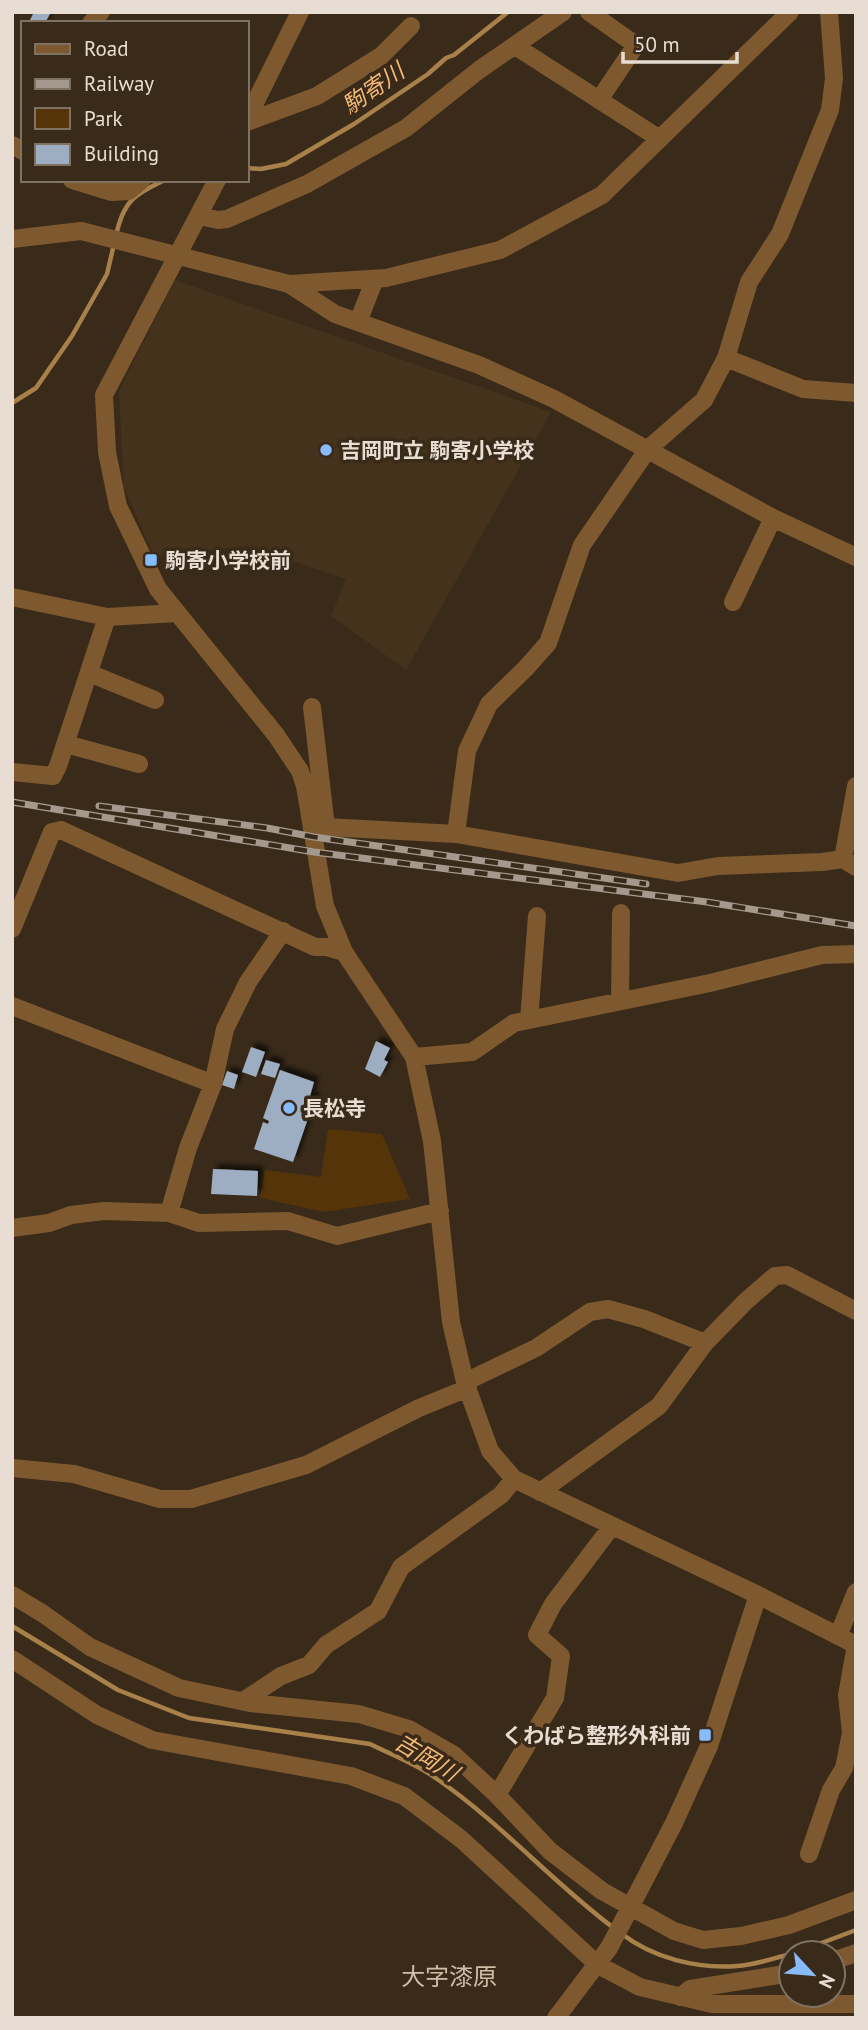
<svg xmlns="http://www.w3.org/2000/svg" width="868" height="2030" font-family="'PT Sans','Noto Sans JP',sans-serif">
<defs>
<filter id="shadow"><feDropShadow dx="5" dy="-5" stdDeviation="2" flood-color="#0009"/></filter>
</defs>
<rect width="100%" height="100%" fill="#392a19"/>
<!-- built -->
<path fill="#45321c" d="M175,280L551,412L406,670L331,616L346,579L248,546L154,556L124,488L119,391Z"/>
<!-- green -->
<path fill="#553409" d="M328,1129L382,1134L410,1199L324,1212L260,1198L265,1170L321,1177Z"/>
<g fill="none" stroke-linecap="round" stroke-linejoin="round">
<!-- stream -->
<path stroke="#a8814a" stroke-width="4.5" d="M247,168L261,169L286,164L354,124L428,74L446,58L454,55L508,12
M116,236C123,201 135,194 165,180
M12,403L36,388L72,336L107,274L114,244
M12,1626L118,1690L189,1718L370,1744C392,1755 417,1764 437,1779C501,1823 553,1883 615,1929
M622,1934C653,1958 697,1969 737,1966C755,1965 774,1958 791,1954
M795,1953L856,1930"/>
</g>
<!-- building -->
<path fill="#9daec3" filter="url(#shadow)" d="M34,12H51L45,23H36L30,20Z
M376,1041L390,1048L384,1060L388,1062L380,1077L365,1069Z
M251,1047L265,1052L256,1077L242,1072Z
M266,1060L280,1064L275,1078L261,1074Z
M280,1070L314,1082L310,1096L315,1098L293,1162L254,1149L263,1122L268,1124L269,1121L263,1118Z
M227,1071L238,1075L234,1089L222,1085Z
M213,1169L258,1171L257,1196L211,1194Z"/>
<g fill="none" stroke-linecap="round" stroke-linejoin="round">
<!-- minor -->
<path stroke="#7e5930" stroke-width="18" d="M589,12L636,45L599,100
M829,12L834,78L830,110L780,234L749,282L726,358L704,400L648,449L582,545L548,643L526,668L489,704L467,751L456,834L678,873L718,866L822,862L843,859L856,867
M91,23L101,12
M515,46L660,139
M247,119L300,12
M247,122L317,96L381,56L411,26
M12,145L23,151
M72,180L111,192L129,191L142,180
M217,180L104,395L107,452L118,506L158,589L276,735L300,771L305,786L325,906L344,952L414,1057L432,1141L451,1322L465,1382L490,1451L514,1479L758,1595L856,1645
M199,216L218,220L227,219L307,184L406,128L479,70L563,12
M12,239L81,231L289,284L386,278L500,250L602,195L790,12
M289,284L335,314L479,365L554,399L773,518L856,557
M358,322L375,279
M726,358L803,389L856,393
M12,597L107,617L177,613
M733,602L773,518
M89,673L155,700
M312,707L326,827L456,834
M66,744L139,764
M12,772L53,776L58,766L107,617
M843,859L856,786
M12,929L52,832L61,830L315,947H327L344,952
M620,1001L621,913
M12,1006L213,1084
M529,1020L537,916
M414,1057L472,1052L514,1023L710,983L822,955L856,954
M169,1213L188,1148L213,1084L225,1029L248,982L283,931
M12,1228L49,1223L71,1215L104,1211L169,1213L199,1223L288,1221L337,1236L440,1211
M465,1382L536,1348L590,1312L608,1309L644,1319L705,1343
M12,1468L74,1474L160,1499H191L306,1465L419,1408L468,1388
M540,1492L659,1406L705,1343L746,1301L775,1276L787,1275L856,1311
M12,1595L42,1613L90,1647L179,1688L250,1703L359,1714L409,1729L454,1755L497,1795L550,1851L602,1891L674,1931L703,1940L741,1936L789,1925L856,1900
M838,1636L856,1592
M12,1659L97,1715L152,1740L351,1776L404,1796L461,1839L598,1965L640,1987L712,2004H856
M243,1701L281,1676L309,1665L326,1645L378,1611L401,1567L501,1495L514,1479
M497,1795L555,1698L561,1656L537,1635L553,1604L612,1526
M809,1854L831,1790L844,1768L851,1733L847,1695L856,1645
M833,1961L856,1953
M680,1997L690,1989L791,1973
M556,2018L609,1948L674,1823L709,1746L758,1595"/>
<defs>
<path id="rail" d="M12,802L314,852L707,902L856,926
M99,806L267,828L314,837L646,884"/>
</defs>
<!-- rail casing -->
<use href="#rail" stroke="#a5998d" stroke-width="7"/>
<!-- rail -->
<use href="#rail" stroke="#392a19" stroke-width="4.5" stroke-dasharray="13" stroke-linecap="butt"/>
</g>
<!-- markers -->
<g fill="#87bbfb" stroke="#392a19" stroke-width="2.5">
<circle cx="326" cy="450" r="7"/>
<rect x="144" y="553" width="14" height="14" rx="3.5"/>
<circle cx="289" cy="1108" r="7"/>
<rect x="698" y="1728" width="14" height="14" rx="3.5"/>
</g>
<g text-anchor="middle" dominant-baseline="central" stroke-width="7" stroke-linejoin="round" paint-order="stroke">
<!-- poi labels -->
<g font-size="21" font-weight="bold" fill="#e7ddd3" stroke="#392a19" text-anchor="start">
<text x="340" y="450">吉岡町立 駒寄小学校</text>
<text x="165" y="560">駒寄小学校前</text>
<text x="303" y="1108">長松寺</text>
<text x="691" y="1735" text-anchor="end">くわばら整形外科前</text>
</g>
<!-- water labels -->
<g font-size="23" font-style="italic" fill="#f6ba77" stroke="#392a19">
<text transform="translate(373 88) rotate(-35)">駒寄川</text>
<text transform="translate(427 1757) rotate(31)">吉岡川</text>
</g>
<!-- quarter labels -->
<g font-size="24" fill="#d0bda8" stroke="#392a19">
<text x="449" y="1976">大字漆原</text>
</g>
</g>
<!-- border -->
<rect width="868" height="2030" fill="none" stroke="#e7ddd3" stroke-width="28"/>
<!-- legend -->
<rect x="21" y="21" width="228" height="161" fill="#392a19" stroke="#7f7263" stroke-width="2"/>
<rect x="35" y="44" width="35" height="10" fill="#7e5930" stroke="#7f7263" stroke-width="2"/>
<text x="84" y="56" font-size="21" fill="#e7ddd3">Road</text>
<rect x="35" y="79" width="35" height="10" fill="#a5998d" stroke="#7f7263" stroke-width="2"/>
<text x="84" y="91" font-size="21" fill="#e7ddd3">Railway</text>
<rect x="35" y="108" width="35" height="21" fill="#553409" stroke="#7f7263" stroke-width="2"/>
<text x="84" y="126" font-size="21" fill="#e7ddd3">Park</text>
<rect x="35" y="144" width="35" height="21" fill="#9daec3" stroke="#7f7263" stroke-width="2"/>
<text x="84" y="161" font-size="21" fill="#e7ddd3">Building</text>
<!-- north arrow -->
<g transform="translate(812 1974) rotate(116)"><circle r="33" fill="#392a19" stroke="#7f7263" stroke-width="2"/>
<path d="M0-5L12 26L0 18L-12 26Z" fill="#87bbfb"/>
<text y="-10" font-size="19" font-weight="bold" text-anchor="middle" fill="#e7ddd3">N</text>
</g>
<!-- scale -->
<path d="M623 52v10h114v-10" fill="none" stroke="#e7ddd3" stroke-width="3.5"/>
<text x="634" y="52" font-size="21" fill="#e7ddd3" stroke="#392a19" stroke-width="5" paint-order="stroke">50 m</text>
</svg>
